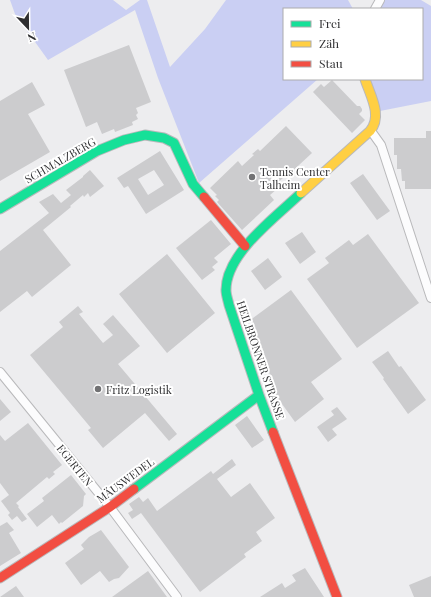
<svg xmlns="http://www.w3.org/2000/svg" width="431" height="597" font-family="'Playfair Display',serif">
<rect width="100%" height="100%" fill="#ededef"/>
<!-- green -->
<path fill="#cacff3" d="M10,0H113L126,10L140,0H147L170,67L205,29L226,0H348L353,9H284V79H318L199,183L158,78L135,10L48,60L15,14Z
M382,0H421L431,6V101L380,111L366,79H422V9H376Z"/>
<!-- building -->
<path fill="#ccccce" fill-rule="evenodd" d="M129,45L151,102L136,108L138,113L136,115L138,119L132,122L133,125L115,132L114,129L102,134L97,122L86,127L64,70Z
M332,80L357,106H360L362,109V111L359,114L365,120L352,133L313,92L321,84L324,87Z
M32,82L45,105L28,114L50,152L0,181V101Z
M286,126L312,153L285,178L284,177L274,186L277,189L270,195L274,200L242,230L217,202L219,200L215,196L217,195L210,188L238,161L242,166L254,155L252,154L258,149L260,151Z
M426,131H431V189H405V181H402L401,169H397V155H394V138H426Z
M160,151L184,190L146,214L128,186L124,188L117,178ZM154,170L164,185L148,195L138,179Z
M90,170L104,186L90,197L88,193L84,197L83,195L70,206L71,207L43,230L71,265L32,297L27,291L0,312V251L49,213L39,202L53,194L61,203L71,195L66,190L83,177V176Z
M363,174L390,211L377,220L350,183Z
M211,220L231,244L214,258L218,262L212,267L215,270L202,280L176,248Z
M302,232L316,252L300,264L285,243Z
M368,234L419,303L357,348L307,279L329,263L325,258L349,240L353,245Z
M167,254L215,313L167,353L119,294Z
M268,258L282,277L265,290L251,271Z
M291,290L342,359L311,382L324,399L295,422L272,390L275,387L267,376L270,373L262,362L265,360L257,349L260,346L251,334L256,331L249,321Z
M78,306L83,312L79,314L103,343L113,335L103,324L113,315L140,346L118,364L177,434L169,441L145,413L103,448L88,430L91,428L30,355L63,327L59,322Z
M388,351L399,367L401,366L426,400L408,414L383,379L384,378L372,362Z
M0,399L11,412L0,421Z
M337,407L347,419L332,429L337,435L328,442L317,427L334,415L331,411Z
M247,416L264,440L252,448L235,425Z
M28,423L62,465L53,472L55,474L49,479L47,477L16,503L19,506L18,507L27,519L22,522L17,516L12,520L8,515L10,513L1,501L9,495L0,483V435L5,441Z
M232,459L236,465L217,479L231,497L250,483L275,518L256,532L262,541L244,554L246,557L200,592L141,513L132,519L128,513L133,510L129,504L139,497L143,502L148,498L157,511L211,471L213,474Z
M71,475L86,494L84,496L83,506L62,523L61,522L59,524L52,515L37,527L27,514L44,501L42,498Z
M7,522L14,530L9,533L21,553L0,566V526Z
M101,530L129,567L119,578L114,579L109,582L100,571L81,585L65,563L84,549L81,545L89,537Z
M305,568L324,597H260L282,583L285,588L296,581L292,575Z
M148,571L167,597H112Z
M431,576V597H414L409,585Z
M16,586L24,597H0Z"/>
<g fill="none" stroke-linecap="round" stroke-linejoin="round">
<defs>
<path id="street" d="M375,9L380,0
M371,131L381,145L431,298
M0,372L110,507L177,597"/>
<path id="fast" d="M0,209L97,151L124,140L145,135L164,138L174,143L193,184L204,197
M273,432L259,395L229,305C228,300 226,295 226,290C226,253 276,217 301,193
M134,489L259,395"/>
<path id="slow" d="M301,193L370,131C383,116 370,95 365,79"/>
<path id="jam" d="M204,197L245,246
M273,432L337,597
M0,578L110,507L134,489"/>
</defs>
<!-- street casing -->
<use href="#street" stroke="#b9b9bb" stroke-width="10"/>
<!-- fast casing -->
<use href="#fast" stroke="#b9b9bb" stroke-width="11"/>
<!-- slow casing -->
<use href="#slow" stroke="#b9b9bb" stroke-width="11"/>
<!-- jam casing -->
<use href="#jam" stroke="#b9b9bb" stroke-width="11"/>
<!-- street -->
<use href="#street" stroke="#fcfcfd" stroke-width="8"/>
<!-- fast -->
<use href="#fast" stroke="#16e098" stroke-width="9"/>
<!-- slow -->
<use href="#slow" stroke="#ffcf43" stroke-width="9"/>
<!-- jam -->
<use href="#jam" stroke="#f24e42" stroke-width="9"/>
</g>
<!-- markers -->
<g fill="#727274" stroke="#fff" stroke-width="1.5">
<circle cx="252" cy="177" r="4"/>
<circle cx="98" cy="389" r="4"/>
</g>
<g text-anchor="middle" dominant-baseline="central" stroke-width="4" stroke-linejoin="round" paint-order="stroke">
<!-- street labels -->
<g font-size="11" fill="#2f2f31" stroke="#fff">
<text transform="translate(60 160) rotate(-30)">SCHMALZBERG</text>
<text transform="translate(261 360) rotate(71)">HEILBRONNER STRASSE</text>
<text transform="translate(75 465) rotate(51)">EGERTEN</text>
<text transform="translate(125 480) rotate(-36)">MÄUSWEDEL</text>
</g>
<!-- poi labels -->
<g font-size="11" fill="#2f2f31" stroke="#fff" text-anchor="start">
<text x="260" y="171">Tennis Center<tspan x="260" dy="13">Talheim</tspan></text>
<text x="106" y="389">Fritz Logistik</text>
</g>
</g>
<!-- legend -->
<rect x="283" y="8" width="140" height="72" fill="#ffffff" stroke="#acacad"/>
<rect x="291" y="21" width="20" height="6" fill="#16e098" stroke="#acacad"/>
<text x="319" y="28" font-size="12" fill="#2f2f31">Frei</text>
<rect x="291" y="41" width="20" height="6" fill="#ffcf43" stroke="#acacad"/>
<text x="319" y="48" font-size="12" fill="#2f2f31">Zäh</text>
<rect x="291" y="61" width="20" height="6" fill="#f24e42" stroke="#acacad"/>
<text x="319" y="68" font-size="12" fill="#2f2f31">Stau</text>
<!-- north arrow -->
<g transform="translate(28 28) rotate(158)" stroke="#ffffff" stroke-width="3" paint-order="stroke">
<path d="M0-3L7 15L0 10L-7 15Z" fill="#2f2f31"/>
<text y="-6" font-size="11" font-weight="bold" text-anchor="middle" fill="#2f2f31">N</text>
</g>
</svg>
